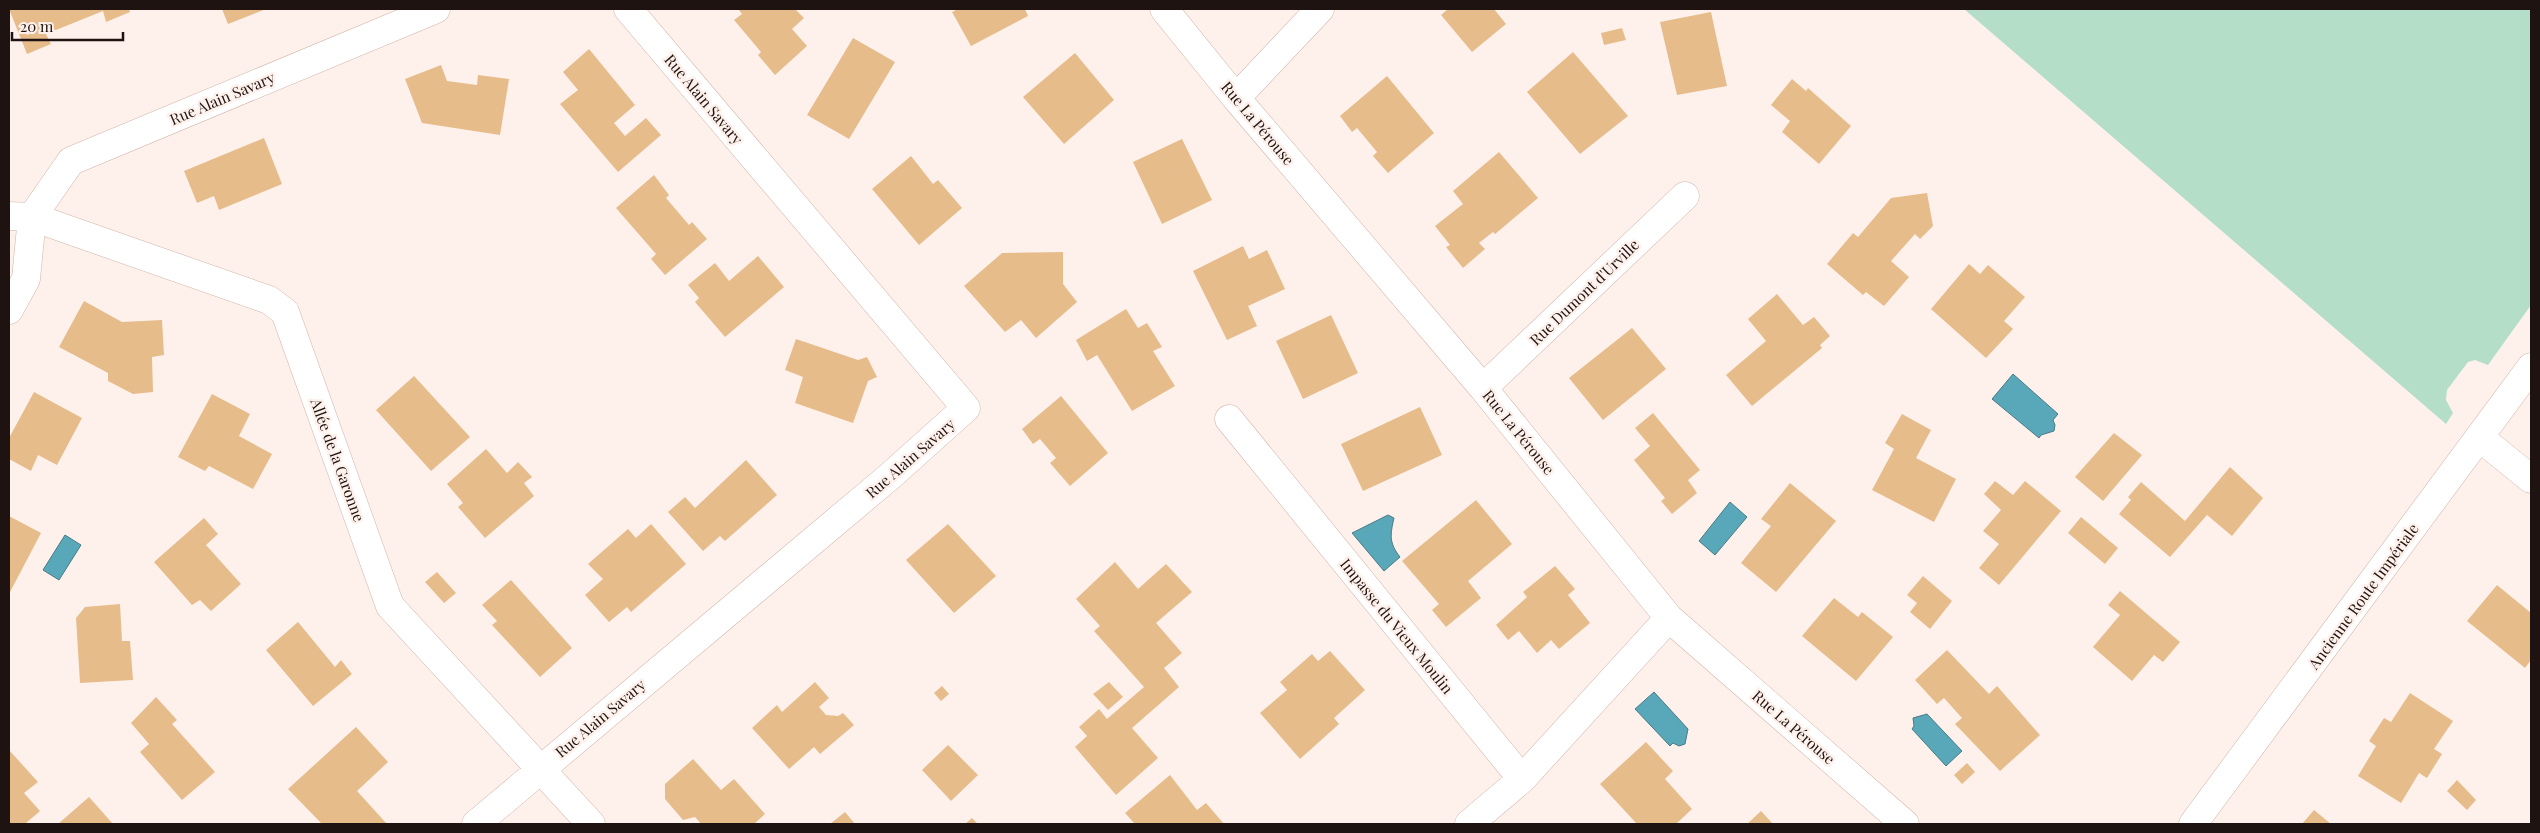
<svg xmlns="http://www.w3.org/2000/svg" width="2540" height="833" font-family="'Playfair Display',serif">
<rect width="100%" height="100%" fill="#fef1ec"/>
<!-- green -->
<path fill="#b4dec7" d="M1964,9H2531V305L2488,365L2475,360L2468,362L2447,390L2446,400L2453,413L2446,424Z"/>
<!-- water -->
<path fill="#59a8b9" stroke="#477b86" d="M2013,374L2058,414L2053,420L2055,425L2054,431L2041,435L2039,438L1992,399Z
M1730,502L1747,517L1715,555L1699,541Z
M1388,515L1394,518C1390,535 1389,543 1400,557L1384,571L1352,533Z
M65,535L81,545L59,580L43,570Z
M1654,692L1688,729L1685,744L1679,746L1673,743L1670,746L1635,709Z
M1927,714L1962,751L1946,766L1912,729L1914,726L1913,718Z"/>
<!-- building -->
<path fill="#e7bc8b" d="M9,9H129L130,12L106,22L103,11L46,34L51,44L27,54Z
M222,9H266L228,24Z
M738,9H795L804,18L792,29L807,46L775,75L758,55L761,52L734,20L742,14Z
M958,9H1025L1028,16L971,46L952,12Z
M1448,9H1494L1506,24L1472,52L1441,15Z
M1711,12L1727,86L1677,95L1660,22Z
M1622,28L1626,40L1604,45L1601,33Z
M853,38L895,62L849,139L807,115Z
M589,49L635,105L614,123L625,136L646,118L661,135L618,172L560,104L578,90L563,72Z
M1573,52L1628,116L1580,154L1527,92Z
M1075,53L1114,100L1064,144L1023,97Z
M441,65L447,81L477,85L478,75L509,79L500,135L422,123L405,79Z
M1387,76L1434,133L1388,173L1373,156L1377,152L1357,128L1352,132L1340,116Z
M1792,79L1806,91L1808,88L1851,126L1819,164L1782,132L1790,121L1771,105Z
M264,138L282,184L219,210L214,196L197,203L184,171Z
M1182,139L1212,200L1162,224L1133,162Z
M1499,152L1538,198L1495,234L1493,232L1479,243L1485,249L1463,268L1446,247L1450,245L1435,226L1463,204L1453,191Z
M911,156L933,184L938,180L962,208L919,245L872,189Z
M654,175L669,195L666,198L689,225L692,222L707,239L665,275L651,259L656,254L616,208Z
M1927,193L1933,226L1920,239L1915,234L1891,261L1909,277L1884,306L1866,292L1863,295L1827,264L1853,233L1858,237L1891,198Z
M1243,246L1249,259L1267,250L1285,289L1248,306L1257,326L1227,340L1193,271Z
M1063,252V284L1077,302L1036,338L1021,320L1005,332L964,286L1002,253Z
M758,256L784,287L725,337L695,302L699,298L688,285L715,263L729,281Z
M1969,264L1980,274L1988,265L2025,297L2004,321L2013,329L1986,358L1931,309Z
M1777,294L1803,325L1814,317L1830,336L1820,345L1822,348L1752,406L1726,375L1766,341L1748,319Z
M84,301L122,322L162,320L164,355L152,357L153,392L133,394L108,381V373L59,347Z
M1126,309L1138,328L1147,323L1162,347L1153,351L1175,386L1132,411L1097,355L1087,361L1076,340Z
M1331,315L1358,373L1303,399L1276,341Z
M1632,328L1666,369L1603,420L1569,378Z
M796,339L858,360L867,357L877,377L868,381L853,423L795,403L803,377L785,370Z
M414,376L470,437L431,471L376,410Z
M34,392L82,418L57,465L38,455L31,471L9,459V438Z
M212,394L250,414L239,436L272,454L253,489L209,466L205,471L178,457Z
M1061,396L1108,453L1070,486L1050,463L1056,458L1040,439L1033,444L1022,429Z
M1420,407L1442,455L1363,491L1341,444Z
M1653,413L1700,470L1688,480L1697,493L1672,514L1661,501L1665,498L1634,460L1650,446L1635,428Z
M1902,414L1931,430L1916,458L1956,479L1934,522L1872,490L1894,449L1885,443Z
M2114,433L2142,455L2103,501L2075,477Z
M486,449L507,473L518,462L532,477L524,483L534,496L485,538L458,507L463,503L447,484Z
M746,460L777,495L725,541L720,536L703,551L668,512L685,497L695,508Z
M2230,467L2263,498L2232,536L2207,515L2170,557L2119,514L2131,500L2128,497L2141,482L2185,521Z
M1995,481L2013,495L2025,481L2061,511L1999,585L1979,568L1999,544L1983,531L2001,510L1984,494Z
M1790,483L1836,521L1776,592L1741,563L1771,526L1761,519Z
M1476,500L1512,544L1468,581L1481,598L1446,627L1432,610L1439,604L1402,561Z
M9,516L41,533L9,594Z
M2081,517L2118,548L2105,564L2068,533Z
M204,518L218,534L206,545L241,584L211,611L200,600L192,605L154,562Z
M651,524L686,564L631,612L627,607L609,622L585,595L603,579L588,564L628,529L636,538Z
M948,524L996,576L954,613L906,560Z
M1115,562L1138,589L1166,564L1192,592L1156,623L1182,653L1164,668L1179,687L1132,728L1158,758L1116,795L1075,747L1087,736L1079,727L1099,709L1107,719L1144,687L1094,631L1100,626L1076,599Z
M1555,566L1575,589L1568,595L1590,623L1559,649L1551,640L1537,653L1519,631L1508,640L1496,625L1527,597L1523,592Z
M437,572L456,593L444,603L425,582Z
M1923,576L1952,601L1930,629L1910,612L1917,603L1907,595Z
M511,580L572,648L540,677L492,625L497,621L482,605Z
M2497,585L2531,613V660L2525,668L2467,621Z
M2120,591L2180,642L2163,662L2154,655L2132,681L2093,647L2120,615L2108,605Z
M1834,598L1858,617L1862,612L1893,637L1856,681L1802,636Z
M120,604L122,641H130L133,680L80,683L76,618L85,607Z
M298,622L335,667L341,660L352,674L313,706L266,650Z
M1947,650L1989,694L1997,686L2040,735L2000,771L1955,724L1962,718L1944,698L1937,704L1915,680Z
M1330,651L1365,690L1334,718L1339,724L1300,759L1260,713L1287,690L1280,682L1312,654L1318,661Z
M815,682L829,698L819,707L826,715L838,716L843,713L854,725L820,754L814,747L789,769L752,728L777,705L782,712Z
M1109,682L1123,697L1108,710L1093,694Z
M942,686L949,694L941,701L934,693Z
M2410,693L2453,721L2434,749L2442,754L2427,778L2419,773L2401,803L2358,776L2376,746L2369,741L2384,718L2391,722Z
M156,697L177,720L172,724L215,772L182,800L140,752L149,744L131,723Z
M356,727L388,762L357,791L387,824H322L288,789Z
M1646,742L1673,771L1665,779L1692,809L1676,824H1637L1600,784Z
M948,745L978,775L951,801L922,770Z
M9,750L38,782L24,793L40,811L25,824H9Z
M693,759L721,790L734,779L765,814L754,824H701L695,817L683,820L665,799V784Z
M1967,763L1975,772L1962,784L1954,775Z
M1170,775L1197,810L1206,803L1224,824H1135L1125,813Z
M2457,780L2476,800L2467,810L2447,791Z
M89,797L113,824H58Z
M2314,810L2331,824H2302Z
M1761,811L1773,824H1747Z
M845,812L855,824H830Z
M972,818L978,824H965Z"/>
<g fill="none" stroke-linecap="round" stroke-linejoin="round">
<defs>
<path id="minor" d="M1164,9L1236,98L1483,388L1669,618L1905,824
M1236,98L1320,9
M9,216L32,217L269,300L285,312L390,606L591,824
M9,310L26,279L32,217L71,161L436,9
M1483,388L1685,196
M1229,419L1522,779L1469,824
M2479,437L2531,479
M1522,779L1669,618
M476,824L889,477L966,408L628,9
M2193,824L2531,367"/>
</defs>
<!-- minor casing -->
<use href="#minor" stroke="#d2b4a9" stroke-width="29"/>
<!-- minor -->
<use href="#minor" stroke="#fff" stroke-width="28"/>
</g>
<g text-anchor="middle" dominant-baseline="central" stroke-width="5" stroke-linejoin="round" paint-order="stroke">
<!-- street labels -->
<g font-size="15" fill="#1e1310" stroke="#fef1ec">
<text transform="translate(222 98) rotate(-23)">Rue Alain Savary</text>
<text transform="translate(704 99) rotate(50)">Rue Alain Savary</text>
<text transform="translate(1258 123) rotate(50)">Rue La Pérouse</text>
<text transform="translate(1584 292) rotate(-44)">Rue Dumont d'Urville</text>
<text transform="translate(1519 432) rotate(51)">Rue La Pérouse</text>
<text transform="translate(910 458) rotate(-41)">Rue Alain Savary</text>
<text transform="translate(338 460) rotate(70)">Allée de la Garonne</text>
<text transform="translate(2363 596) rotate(-54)">Ancienne Route Impériale</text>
<text transform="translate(1397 626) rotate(51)">Impasse du Vieux Moulin</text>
<text transform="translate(600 718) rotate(-40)">Rue Alain Savary</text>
<text transform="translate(1794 727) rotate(41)">Rue La Pérouse</text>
</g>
</g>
<!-- border -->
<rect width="2540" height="833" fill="none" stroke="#1e1310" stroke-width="20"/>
<!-- scale -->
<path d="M12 32v8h111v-8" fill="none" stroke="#1e1310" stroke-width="2.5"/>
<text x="20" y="32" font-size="15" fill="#1e1310" stroke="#fef1ec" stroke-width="4" paint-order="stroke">20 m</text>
</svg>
